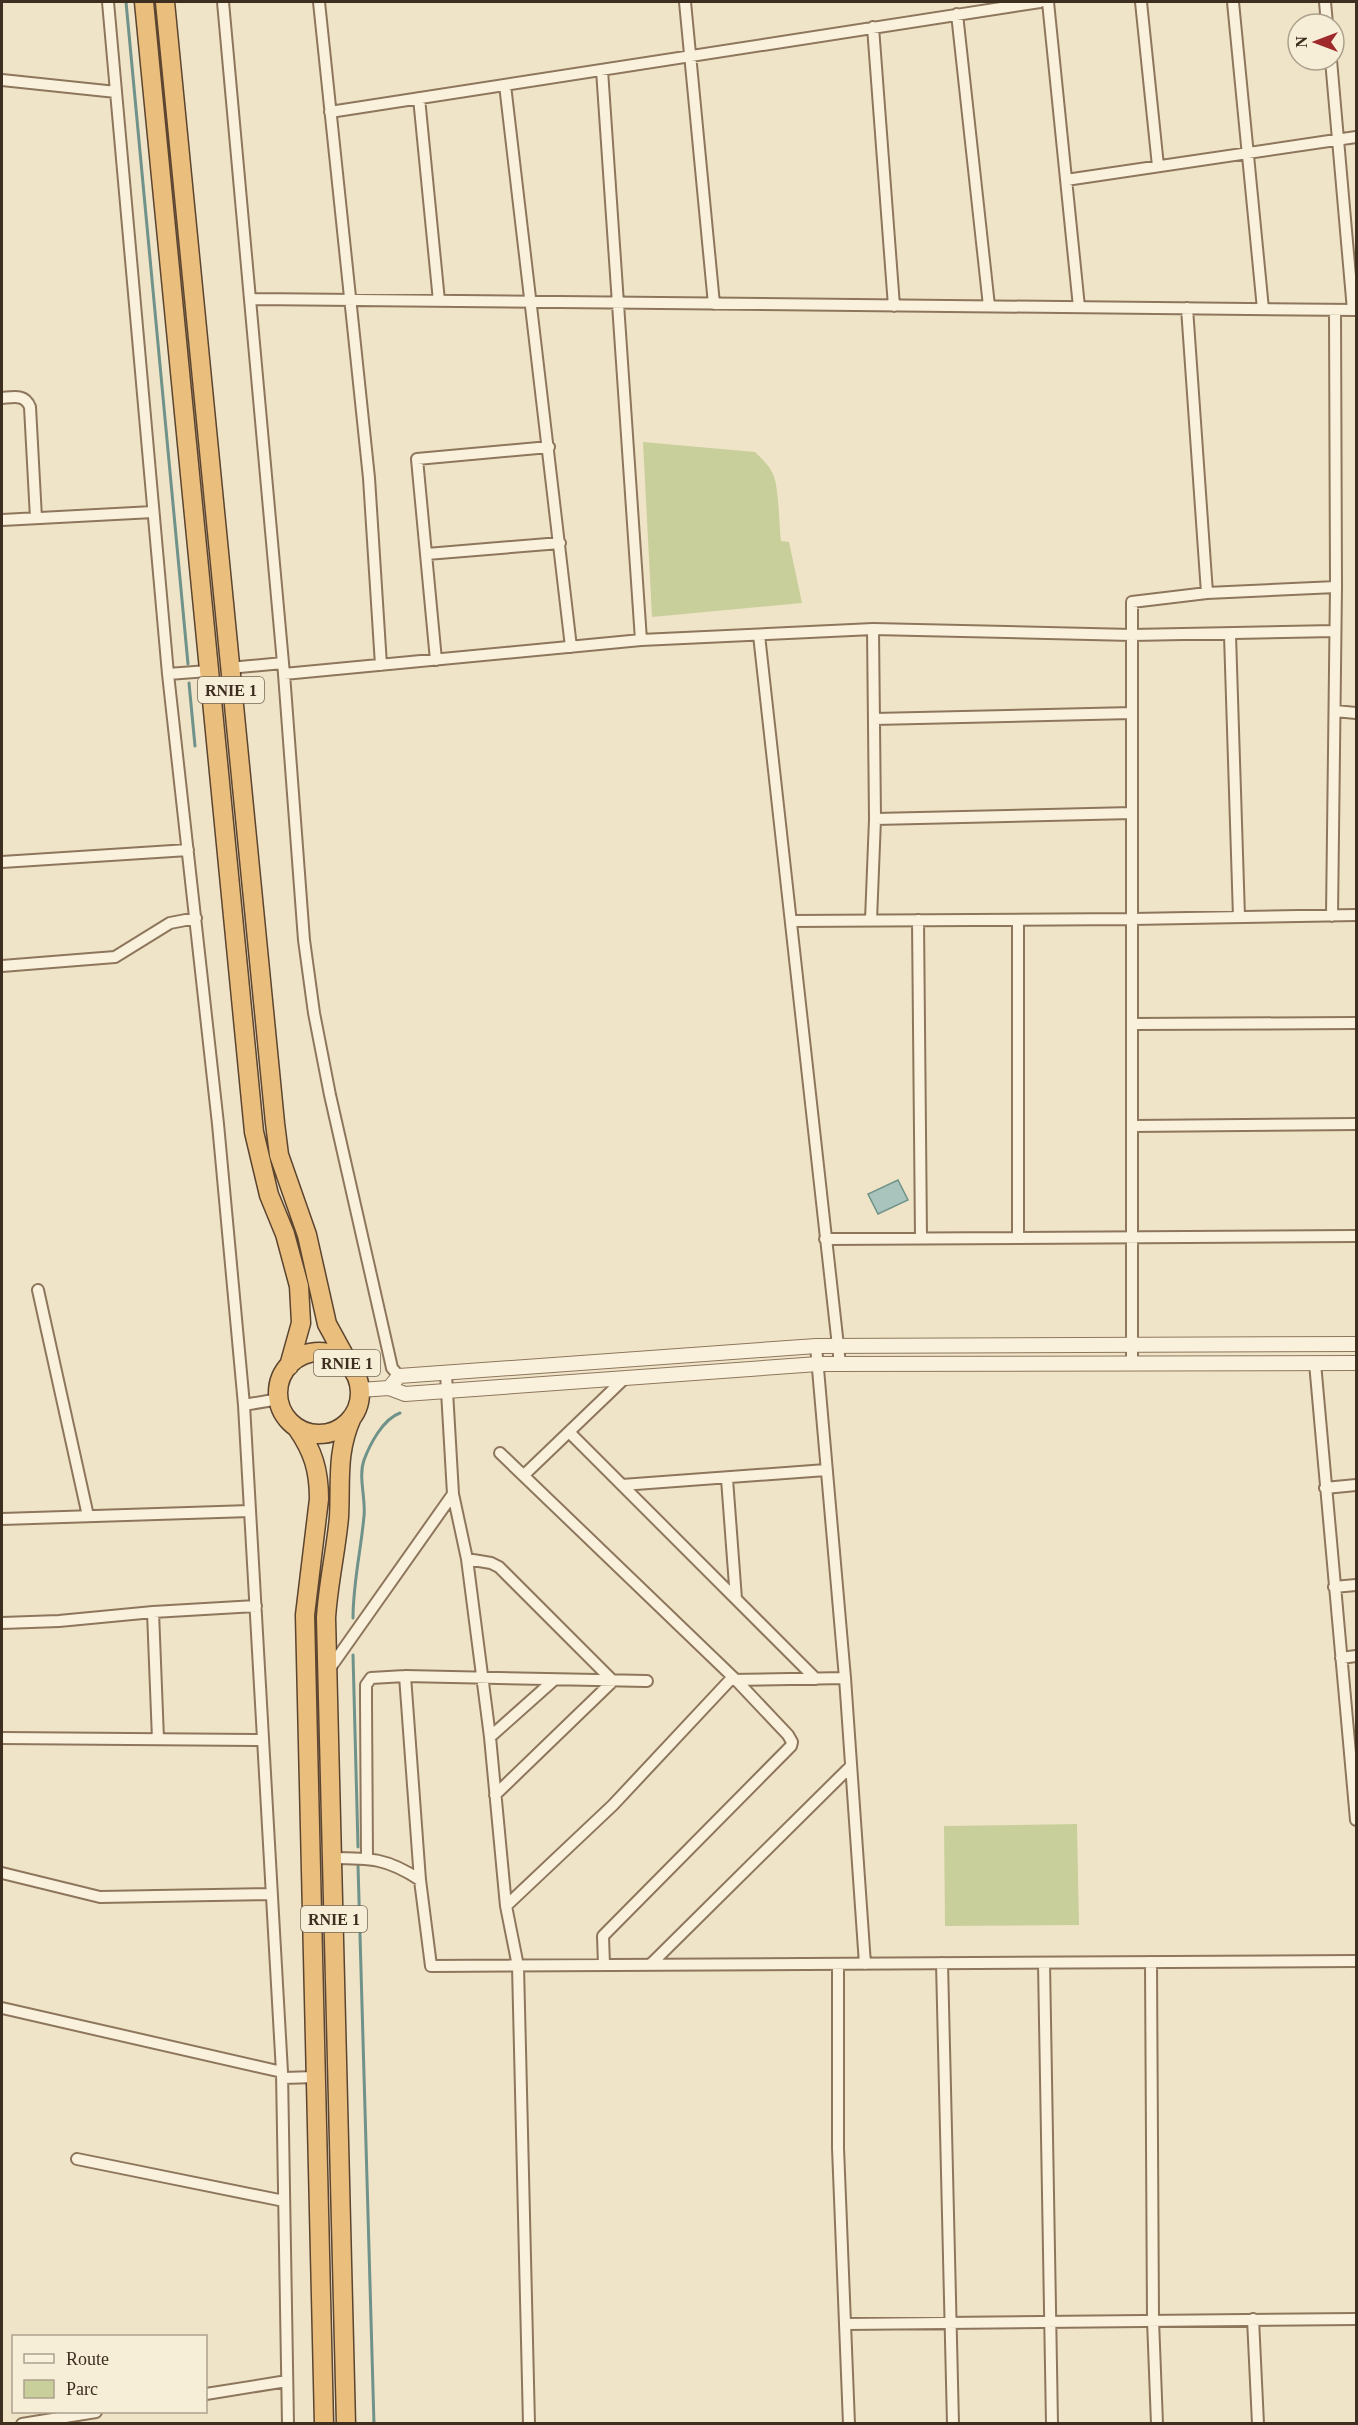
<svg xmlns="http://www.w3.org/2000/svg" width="1358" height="2425" font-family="'Times New Roman',serif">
<rect width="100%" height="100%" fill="#f0e4c8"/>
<!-- green -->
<path fill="#c9cf9b" d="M643,442L755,452C762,459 769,465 773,474C779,487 779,525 781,541L789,542L802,603L652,617Z
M1077,1824L1079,1925L945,1926L944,1826Z"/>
<!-- water -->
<path fill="#a9c4bc" stroke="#6f938a" stroke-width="1.5" d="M898,1180L908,1200L878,1214L868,1194Z"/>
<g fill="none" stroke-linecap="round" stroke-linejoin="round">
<!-- stream -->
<path stroke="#6f938a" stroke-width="3" d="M126,2L188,664
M189,683L195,746
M353,1618C353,1583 361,1550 364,1516C366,1499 358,1477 364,1460C370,1444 383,1419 400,1413
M353,1655L358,1847
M358,1865L374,2424"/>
<defs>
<path id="minor" d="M108,2L168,674L218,1124L244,1405L282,2072L288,2424
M223,2L284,674L304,940L314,1013L330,1095L390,1359L392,1368L399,1376
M319,2L369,478L381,665
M685,2L714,304
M1048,2L1079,307
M1141,2L1158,166
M1233,2L1263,309
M1325,2L1327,24
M957,14L989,306
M873,27L894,306
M1331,60L1353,310
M602,70L641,640
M2,80L116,92
M505,85L571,647
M419,98L439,301
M330,112L1040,2
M1066,180L1356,137
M250,299L1356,310
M1187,308L1207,593
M2,398C14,397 25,394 30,407L36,518
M2,520L153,512
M427,554L560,543
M759,635L840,1364
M1230,635L1239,917
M436,660L417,459L549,447
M229,668L283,663
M168,674L208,671
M284,674L641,640L873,629L1132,635L1335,631
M1335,711L1356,713
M874,719L1132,713
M875,819L1132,813
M2,862L188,850
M1332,916L1336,587L1335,310
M871,920L875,819L873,629
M918,920L921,1238
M1018,920V1238
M791,921L1132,919L1356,915
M2,966L115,957L170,923L196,918
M1132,1024L1356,1023
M1132,1126L1356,1124
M825,1239L1356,1236
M38,1290L88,1516
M816,1346L845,1678L865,1964
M1132,1363V602L1207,593L1336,587
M1315,1363L1356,1820
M446,1374L453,1494L467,1559L490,1737L506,1906L518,1966L529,2424
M244,1405L279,1399
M569,1432L816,1679
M500,1453L736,1680L788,1735L792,1742L791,1746L603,1936L604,1965
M524,1475L624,1379
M727,1479L736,1599
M622,1485L826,1470
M1325,1488L1356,1485
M2,1519L250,1511
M467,1559L491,1563L499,1567L613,1681L495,1795
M1334,1587L1356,1585
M153,1612L158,1739
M2,1623L59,1621L153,1612L256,1606
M1341,1658L1356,1656
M328,1671L453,1494
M405,1676L420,1880L431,1966L1356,1961
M490,1737L554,1680
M2,1738L263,1740
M332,1858C370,1858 387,1858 420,1880
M367,1858L366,1701V1685L371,1678L405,1676L647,1681
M2,1873L100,1897L272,1894
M506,1906L613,1805L730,1680L845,1678
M1151,1962L1153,2320L1157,2424
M942,1963L953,2424
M1044,1963L1052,2424
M838,1964V2148L849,2424
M650,1965L851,1766
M2,2008L282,2072
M283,2078L316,2077
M77,2159L284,2201
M1253,2319L1258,2424
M846,2324L1356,2319
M206,2394L287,2381
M22,2424L96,2412"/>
<path id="tertiary" d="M389,1388L399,1376L816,1346L1356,1344
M360,1390L389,1388L405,1394L818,1364L1356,1363"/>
<path id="trunk" d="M144,2L254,1132L269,1195L285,1234L299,1286L301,1323L289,1366
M165,2L275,1123L279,1155L307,1235L327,1324L350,1366
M278 1393a41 41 0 1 1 82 0a41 41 0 1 1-82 0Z
M297,1428C313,1451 319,1470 319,1499L305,1615L324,2424
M346,2424L326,1618C328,1584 336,1551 339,1517C341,1480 336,1453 352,1417"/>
</defs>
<!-- minor casing -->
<use href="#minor" stroke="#8d765c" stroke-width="14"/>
<!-- tertiary casing -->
<use href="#tertiary" stroke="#8d765c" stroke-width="16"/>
<!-- trunk casing -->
<use href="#trunk" stroke="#5b4430" stroke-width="21"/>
<!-- minor -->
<use href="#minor" stroke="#faf1dc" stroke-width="10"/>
<!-- tertiary -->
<use href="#tertiary" stroke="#faf1dc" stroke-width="14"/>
<!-- trunk -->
<use href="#trunk" stroke="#eabe7c" stroke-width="18"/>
</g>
<g text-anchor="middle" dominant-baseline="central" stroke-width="4.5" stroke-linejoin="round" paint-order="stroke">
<!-- shield labels -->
<g fill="#f7eed8" stroke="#756857" stroke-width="1.5">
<rect x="198" y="677" width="66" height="26" rx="4.5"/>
<rect x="314" y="1350" width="66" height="26" rx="4.5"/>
<rect x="301" y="1906" width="66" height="26" rx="4.5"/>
</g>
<g font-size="16" font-weight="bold" fill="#3d2e20">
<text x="231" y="690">RNIE 1</text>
<text x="347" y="1363">RNIE 1</text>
<text x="334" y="1919">RNIE 1</text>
</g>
</g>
<!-- border -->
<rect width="1358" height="2425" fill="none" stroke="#3d2e20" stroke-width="6"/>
<!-- legend -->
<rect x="12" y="2335" width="195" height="78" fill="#f7eed8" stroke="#ada18e" stroke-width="1.5"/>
<rect x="24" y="2354" width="30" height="9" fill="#faf1dc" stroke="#ada18e" stroke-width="1.5"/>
<text x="66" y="2365" font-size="18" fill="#3d2e20">Route</text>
<rect x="24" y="2380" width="30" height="18" fill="#c9cf9b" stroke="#ada18e" stroke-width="1.5"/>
<text x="66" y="2395" font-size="18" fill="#3d2e20">Parc</text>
<!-- north arrow -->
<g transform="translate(1316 42) rotate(270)"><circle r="28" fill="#f7eed8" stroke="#ada18e" stroke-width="1.5"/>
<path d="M0-4.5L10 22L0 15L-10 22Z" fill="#9e2a2b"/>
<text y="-9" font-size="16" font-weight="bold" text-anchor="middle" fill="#3d2e20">N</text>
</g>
</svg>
